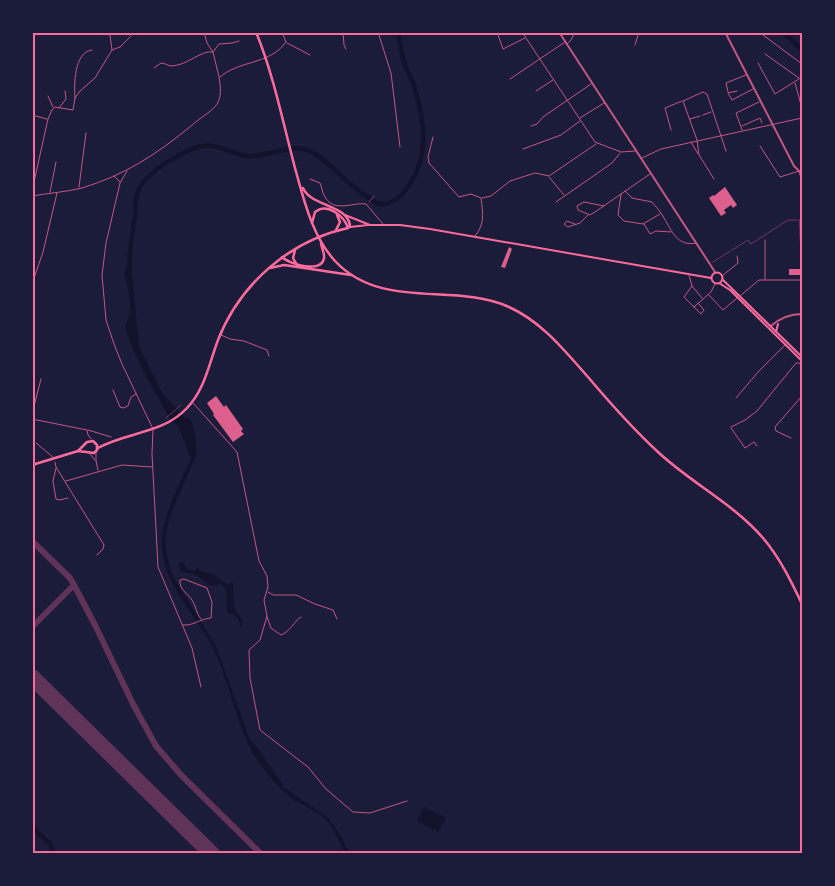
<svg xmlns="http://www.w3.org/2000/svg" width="835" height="886" font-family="Overpass,sans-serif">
<rect width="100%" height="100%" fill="#1b1b3a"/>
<!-- water -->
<path fill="#12122b" d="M127,265H131L139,346L162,393L184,417L190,419C195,430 197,445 196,457C190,468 185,481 180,492C166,526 159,541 174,578L216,646L248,735L259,756L274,777L285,788L327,817L341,836L349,853H345C340,844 336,832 329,823C320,812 306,807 294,800C284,793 275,783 267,773C237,738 233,689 213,648C196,614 160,582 162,540C163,514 181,482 191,458L178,426L170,419L141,367L128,337L125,326C134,313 129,288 124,273Z
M182,561L188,570L196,571L197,568L203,572L211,573L226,584L233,583L234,607L243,622L241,627L238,619L233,614H228L226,589L221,584C205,589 206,579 195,575C190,572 185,574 180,570L179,563Z
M424,807L446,818L438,832L417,821Z"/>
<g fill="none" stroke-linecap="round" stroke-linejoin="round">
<!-- river -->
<path stroke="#12122b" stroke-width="4.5" d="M783,32L802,50
M129,269C129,251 132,234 135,216C136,209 135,201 137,194C142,177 163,164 178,156C185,152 195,147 203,146C220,144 232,154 247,156C266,158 293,142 310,151C331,162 345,183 366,196C370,198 374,202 379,204C388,206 400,198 405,191C431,158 425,120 413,83C410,76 406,69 404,62C401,53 400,42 398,32
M253,746L280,784
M32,827L50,844L54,854"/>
<!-- taxiway -->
<path stroke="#603358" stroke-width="6" d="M32,541L70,578L74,585L95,625L133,704L156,746L181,775L261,854
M32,627L74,585"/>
<!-- runway -->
<path stroke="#603358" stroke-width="16" d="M32,677L212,854"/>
</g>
<!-- building -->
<path fill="#dd5f8e" d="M725,187L737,205L733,208L731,205L724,210L726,213L721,216L709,198L713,195L714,196Z
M509,247L512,249L505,268L501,267Z
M789,269H802V275H789Z
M216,396L224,407L226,405L243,429L241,431L244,434L233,442L213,415L214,414L207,403Z"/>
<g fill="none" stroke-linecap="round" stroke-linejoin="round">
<!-- path -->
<path stroke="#ff6b9d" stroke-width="0.5" d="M369,202L374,196"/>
<!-- service -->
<path stroke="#c65784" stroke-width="0.5" d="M166,418L181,405"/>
<!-- pedestrian -->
<path stroke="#c65784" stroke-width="0.5" d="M713,262L748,240L751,244L788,220H798"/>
<!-- minor -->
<path stroke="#c65784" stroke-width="1" d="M99,32L110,35L112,50L120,47L131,36
M204,32L207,43L213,52L219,44L232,43L239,41
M343,32L344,45L346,49
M378,32L391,73L400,147
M497,32L503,49L525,38
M522,32L595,142L621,152L635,151
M759,32L802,64
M287,43L310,55
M567,44L571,40L575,32
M635,45L639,32
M765,54L799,78
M758,63L775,94L802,77
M154,68L161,63C165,63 168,66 172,66C188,65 201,50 213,52L219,77
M510,79L565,42
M795,83L802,108
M536,91L553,80
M737,91L728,93L732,100L753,89
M728,92L726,83L746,75
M48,96L53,107
M75,98C74,84 74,52 92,50
M59,108L66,99L65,91
M32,115L47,119
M703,115L711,112
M580,118L604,103
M690,119L700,116
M531,126L537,124L543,117L591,84
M742,126L760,118L762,123
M671,130L665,108L682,101
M742,130L736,113L759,102
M433,137L428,157L429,163L459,197L471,194L481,198C483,213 485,224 475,236
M691,142L698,154
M760,146L780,177L799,171L802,182
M523,149L561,135L580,121
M642,158L661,149L802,118
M127,171L120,183L106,243L102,275L106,320L114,344L122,364L153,429L152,454L158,567L192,648L201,687
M114,176L120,182
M549,177L564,195
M310,179L320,183C322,187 322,192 324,195C333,214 351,202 366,204L383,224
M714,179L699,155L697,140L683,101L703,92L707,94L726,151
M79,187L86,133
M32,191L48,119L52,110L55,107L73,110L75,98L80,91L95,78L112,50
M625,191L632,198L652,202C656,207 661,212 664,218C672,231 677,247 696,243
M50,192L56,162
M621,194L618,215L624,221L643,224L660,214
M32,196C49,193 66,192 82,188C125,175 157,154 191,126C211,108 225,109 219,78C238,60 270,65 286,42L282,32
M482,198L491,196L510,181L535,173L549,176L596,144
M556,202L612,163L620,153
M604,206L584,202L577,206L578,210L590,215L595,212L650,174
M800,220L801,269
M575,224L567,221L564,224L568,227L580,223L588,215
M644,224L650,234L656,231L671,232
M765,240V279
M689,275L692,286L702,298
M722,276L738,263L737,256
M32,284L43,252L57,193
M692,286L684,297L701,314L704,310L698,303
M708,294L723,310L737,298
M740,296L759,280H802
M694,307L711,292L715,284
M221,335L230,339L244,341L267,350L269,356
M113,390L120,407L123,408L128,406L131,397L136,394
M736,398L759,371L785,345
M193,403L237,452L259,561L267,576L268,587L264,600L267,616L260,640L249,650L250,678L260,730L308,767L326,789L353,812L370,813L407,801
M32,414L41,379
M32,419L87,430L88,435L91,439
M731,427L745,420L757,411L796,363H799L802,366
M731,428L745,448L754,442L757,446
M88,430L111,437
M791,438L776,431L775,427L802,396
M36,443L54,458
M96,452V461L98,470
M90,454L95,460
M55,462L56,467L104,545L103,549L97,555
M56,468L53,481L56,499L59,500L68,498
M66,481L122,465L152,467
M268,592L273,595H296L315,604L333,610L337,619
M267,617L271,628L281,635C291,631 293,622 301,617
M183,625C193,626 200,619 211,618L212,602L207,588L184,579L180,580C179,589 187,593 192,600C196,606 196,613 201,619"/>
<!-- tertiary -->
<path stroke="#c65784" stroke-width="2" d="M559,32L715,272
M725,32L794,166L802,174
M771,326C780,318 790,314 802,314"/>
<!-- secondary -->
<path stroke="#ff6b9d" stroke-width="2" d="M345,215L370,225H400L430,229L711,278
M350,227L368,225
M711.5 278a5.5 5.5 0 1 1 11 0a5.5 5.5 0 1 1-11 0Z
M722,279L802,357
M719,283L730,290L802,361
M776,332L778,324"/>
<!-- primary -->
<path stroke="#ff6b9d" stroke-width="2.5" d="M256,32C274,76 283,123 295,168C304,200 312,236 335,261C382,311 453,282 509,307C542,322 564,350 588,377C610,403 633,429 658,452C691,483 734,504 763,538C780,558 791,581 802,604
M303,188C311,207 350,205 350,227
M336,230L340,222L337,215
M295,250L293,258L297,265
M282,257C289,264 322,274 324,258C325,253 321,247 321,243
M270,268L284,265L351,275
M98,448C126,432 163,434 187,408C205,389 209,364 218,340C240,284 289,241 348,228C344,216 327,202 315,212L312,223
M32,465L78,451L87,442L93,441L97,445V450L94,453L78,451"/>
</g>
<!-- border -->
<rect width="835" height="886" fill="none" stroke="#1b1b3a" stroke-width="68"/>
<rect x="34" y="34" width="767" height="818" fill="none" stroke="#ff6b9d" stroke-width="2"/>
</svg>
